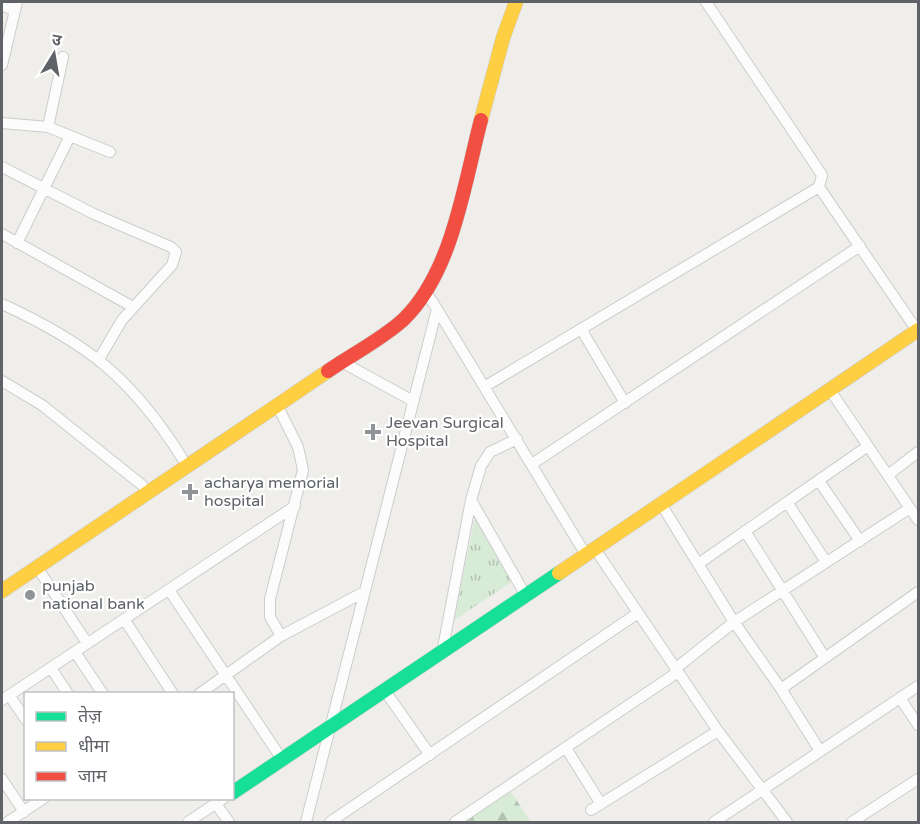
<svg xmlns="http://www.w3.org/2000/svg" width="920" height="824" font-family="'Varela Round','Noto Sans Devanagari',sans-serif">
<defs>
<pattern id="grass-tufts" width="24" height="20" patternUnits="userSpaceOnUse" patternTransform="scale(1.5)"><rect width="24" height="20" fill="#d8ebd6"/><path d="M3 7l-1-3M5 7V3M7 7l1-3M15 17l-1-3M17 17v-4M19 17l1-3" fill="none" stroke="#b2c2b1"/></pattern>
<pattern id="forest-firs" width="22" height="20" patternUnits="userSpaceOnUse" patternTransform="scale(1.5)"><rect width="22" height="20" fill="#d8ebd6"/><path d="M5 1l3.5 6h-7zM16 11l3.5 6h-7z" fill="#b2c2b1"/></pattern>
</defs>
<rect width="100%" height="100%" fill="#efeeea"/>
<!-- grass -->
<path fill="url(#grass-tufts)" d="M476,514L513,581L453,621Z"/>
<!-- forest -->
<path fill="url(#forest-firs)" d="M511,792L531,822H465Z"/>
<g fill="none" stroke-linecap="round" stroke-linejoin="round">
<defs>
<path id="street" d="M2,6L15,10
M2,65L17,2
M2,123L48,127L110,152
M48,127L63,57
M2,167L94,214L171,247L176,252L172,265L122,320L99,359
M819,187L918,332
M2,234L133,307
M17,243L70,136
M2,304C87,343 132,378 182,458
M437,309L586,555
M581,329L625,403
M340,361L413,401
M2,381L42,405L142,485
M484,387L819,187L822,175L706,2
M830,390L918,520
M277,405L298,447L303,470L270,599V617L281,636
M532,464L860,246
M888,475L918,452
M819,481L860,541
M471,500L526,596
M787,502L826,562
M661,504L734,622L781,689L820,751
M745,531L825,658
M595,549L718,731L787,822
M698,564L868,446
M37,567L87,643
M169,590L283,761
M124,619L173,694
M75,652L103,694
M442,653L471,500L481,466L490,452L517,439
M51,668L68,694
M675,669L734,622L910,508
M781,689L918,592
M385,691L430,755
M199,694L281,636L364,592
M9,695L26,720
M900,698L918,725
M2,700L295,506
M566,748L601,804
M2,779L24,812
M216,804L229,822
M591,810L718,731
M8,822L44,798
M188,822L224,798
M306,822L437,309L426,292
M330,822L638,613
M455,822L678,672
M714,822L918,686
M852,822L918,779"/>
<path id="fast" d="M232,793L559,573"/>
<path id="slow" d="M481,120L503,38L516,2
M559,573L918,330
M2,591L328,371"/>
<path id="jam" d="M328,371C351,355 384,338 404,319C453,271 464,184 481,120"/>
</defs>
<!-- street casing -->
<use href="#street" stroke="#cbcccc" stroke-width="12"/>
<!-- fast casing -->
<use href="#fast" stroke="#cacacb" stroke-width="15"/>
<!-- slow casing -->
<use href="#slow" stroke="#cacacb" stroke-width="15"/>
<!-- jam casing -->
<use href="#jam" stroke="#cacacb" stroke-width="15"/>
<!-- street -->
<use href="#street" stroke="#fdfcfc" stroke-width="10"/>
<!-- fast -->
<use href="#fast" stroke="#16e098" stroke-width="14"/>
<!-- slow -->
<use href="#slow" stroke="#ffcf43" stroke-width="14"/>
<!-- jam -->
<use href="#jam" stroke="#f24e42" stroke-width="14"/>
</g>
<!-- markers -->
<g fill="#919496" stroke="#fff" stroke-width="2">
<path d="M370 423h6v6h6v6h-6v6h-6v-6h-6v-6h6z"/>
<path d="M187 483h6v6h6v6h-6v6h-6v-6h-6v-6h6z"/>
<circle cx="30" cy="595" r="6"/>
</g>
<g text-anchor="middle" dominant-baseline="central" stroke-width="4.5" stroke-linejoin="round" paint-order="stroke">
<!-- poi labels -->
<g font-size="16" fill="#5f6368" stroke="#fff" text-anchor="start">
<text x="386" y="423">Jeevan Surgical<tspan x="386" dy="18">Hospital</tspan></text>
<text x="204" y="483">acharya memorial<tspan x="204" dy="18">hospital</tspan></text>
<text x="42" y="586">punjab<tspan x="42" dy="18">national bank</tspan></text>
</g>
</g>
<!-- border -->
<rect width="920" height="824" fill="none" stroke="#5f6368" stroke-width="6"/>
<!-- legend -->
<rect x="24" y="692" width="210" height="108" fill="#ffffff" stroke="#bfc1c3" stroke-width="1.5"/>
<rect x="36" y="712" width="30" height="9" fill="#16e098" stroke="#bfc1c3" stroke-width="1.5"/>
<text x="78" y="722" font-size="18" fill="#5f6368">तेज़</text>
<rect x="36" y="742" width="30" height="9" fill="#ffcf43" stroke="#bfc1c3" stroke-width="1.5"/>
<text x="78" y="752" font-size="18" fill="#5f6368">धीमा</text>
<rect x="36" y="772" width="30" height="9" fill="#f24e42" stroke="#bfc1c3" stroke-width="1.5"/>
<text x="78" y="782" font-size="18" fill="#5f6368">जाम</text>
<!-- north arrow -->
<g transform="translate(54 54) rotate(11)" stroke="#ffffff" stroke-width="4.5" paint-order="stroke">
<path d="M0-4.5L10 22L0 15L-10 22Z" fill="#5f6368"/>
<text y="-9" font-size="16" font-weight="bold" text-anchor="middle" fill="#5f6368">उ</text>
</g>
</svg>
